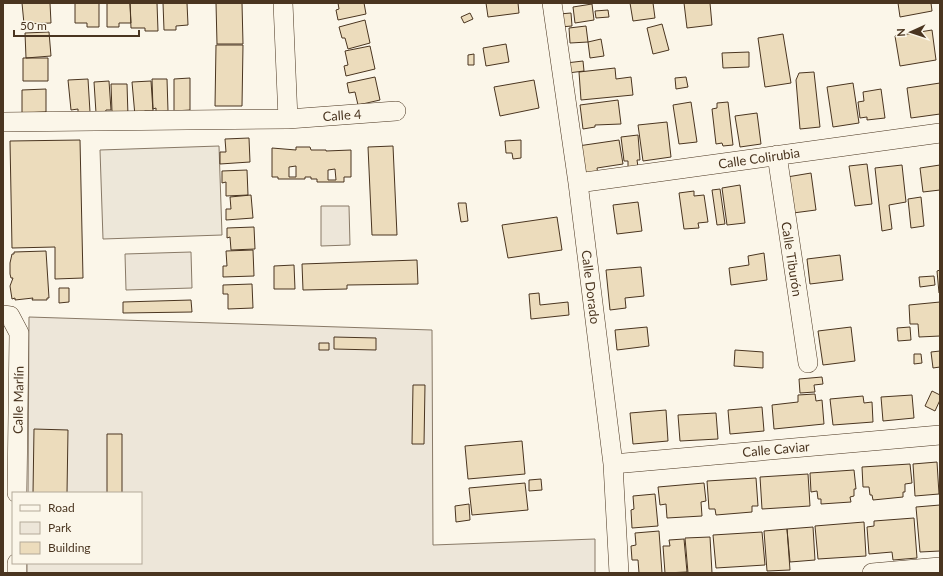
<svg xmlns="http://www.w3.org/2000/svg" width="943" height="576" font-family="Lato,sans-serif">
<rect width="100%" height="100%" fill="#fbf6e9"/>
<!-- green -->
<path fill="#ede6d9" stroke="#887966" d="M321,206H349L350,245L321,246Z
M191,252L192,288L126,290L125,254Z
M29,317L432,330L433,545L595,539V573H27V563H141V493H28Z"/>
<!-- parking -->
<path fill="#ede7d9" stroke="#887966" d="M219,146L222,235L103,239L100,150Z"/>
<!-- building -->
<path fill="#ecdcbc" stroke="#4a3520" fill-rule="evenodd" d="M22,3H50L51,23L24,24Z
M75,3H99V27H87V23H75Z
M107,3H130L131,23H119V27H107Z
M130,3H157L158,31H145V28H131Z
M163,3H187L188,25L176,26V30H164Z
M216,3H242L243,44H217Z
M338,3H364L366,14L338,20L336,10L339,9Z
M486,3H518L519,13L488,17Z
M630,3H653L655,18L633,21Z
M684,3H710L712,25L687,28Z
M898,3H931L932,11L900,17Z
M592,4L594,20L575,23L573,7Z
M608,10L609,17L596,18L595,11Z
M470,13L473,19L464,23L461,17Z
M571,13L572,26L560,27L559,14Z
M365,20L370,43L348,49L345,38H342L339,27Z
M662,24L669,50L653,54L647,28Z
M586,26L588,42L570,43L569,28Z
M932,30L936,60L900,66L895,36Z
M49,32L51,56L26,58L25,33Z
M783,34L791,83L765,87L758,38Z
M601,39L604,56L590,58L588,42Z
M506,44L509,62L486,66L483,48Z
M216,45H243L242,106H215Z
M370,46L375,69L346,76L344,66L348,65L345,51Z
M749,52V67L723,68L722,53Z
M474,54V65H468V55Z
M23,58H48V81H23Z
M583,61L584,71L568,73L566,63Z
M615,68L616,79L631,77L633,95L581,100L579,72Z
M814,72L820,127L800,129L796,80L799,73Z
M375,77L380,100L358,105L355,92L349,93L347,83Z
M686,77L688,87L676,89L675,78Z
M190,78V110L174,111V79Z
M88,79L90,112L78,113V109L71,110L68,80Z
M152,79H167L168,111L156,112V108L153,109Z
M534,80L539,108L500,116L494,87Z
M109,81L111,110H106L105,113H96L94,82Z
M151,81L153,111H145L135,116L132,82Z
M853,83L859,123L833,127L827,87Z
M940,83V114L911,118L907,88Z
M111,84H127L128,116L112,112Z
M46,89V112L22,113V90Z
M881,89L885,118L867,120V117L860,118L858,102L864,101L863,92Z
M618,100L621,124L595,125V127L583,129L580,105Z
M691,102L697,142L679,144L673,105Z
M728,102L733,145L723,146L722,143L716,144L712,109L717,108V103Z
M757,113L761,144L740,147L735,116Z
M667,122L671,157L643,161L638,125Z
M638,135L640,160H637L638,167L628,168V161H624L621,137Z
M249,138L250,162L220,164V152H226L225,139Z
M80,140L83,278L55,279V247L12,248L10,141Z
M521,140V158L513,159L512,153H506L505,141Z
M619,140L623,164L597,168L598,174L582,176L578,146Z
M393,146L397,235H372L368,147Z
M296,147H310L311,150H326V151L351,150V177H344V182H317V179H311V177H305V179H278V177H272V148L296,150ZM296,166V177H289V167ZM335,169L336,180H328V170Z
M867,164L872,204L855,206L849,166Z
M902,165L906,202L889,205L892,229L882,231L875,168Z
M940,165V190L923,192L920,168Z
M247,170L248,195L226,196V182L222,183V171Z
M811,173L816,210L793,213L787,177Z
M740,185L745,223L727,225L722,188Z
M720,189L725,224L717,225L712,190Z
M694,191V196L704,195L708,222L698,223L699,228L684,229L679,193Z
M251,195L253,218L226,220V209H231L230,197Z
M921,197L924,226L911,228L908,199Z
M638,202L642,231L617,234L613,205Z
M458,203H466L468,221L461,222Z
M557,217L562,250L508,258L502,225Z
M254,227L255,249L231,250L230,237L227,238V228Z
M253,250L254,276L223,277V266H227L226,251Z
M46,251L49,298H47V300H32L33,298L15,300V298L12,299L10,286L13,278H11L10,274V263L12,254H14V252Z
M764,253L767,280L731,285L729,268L749,265L748,256Z
M840,255L843,280L810,284L807,259Z
M417,260L418,284L347,285V289L303,290L302,264Z
M294,265L295,289H274V266Z
M641,267L644,296L625,298L626,308L610,310L606,270Z
M940,270V293H939L937,271Z
M934,276L935,285L920,287L919,277Z
M252,284L253,308L228,309V294H223V285Z
M59,288H69V302L59,303Z
M539,293L540,305L568,302L569,315L531,319L529,294Z
M191,300L192,312L123,313V302Z
M940,302V336L919,337L918,324H910L909,305Z
M647,327L649,346L617,350L615,330Z
M851,327L855,361L823,365L818,331Z
M910,327L911,340L898,341L897,328Z
M334,337L376,338V350L334,349Z
M319,343H329V350H319Z
M735,350L763,352V368L734,366Z
M940,351V367L933,368L931,352Z
M914,354H921L922,363L914,364Z
M822,377L823,384L814,385L815,392L800,393L799,379Z
M413,385H425L424,444H412Z
M932,391L940,395V400L935,411L925,406Z
M815,394L816,401L822,400L824,424L774,429L772,405L798,402V395Z
M912,395L914,418L883,421L881,397Z
M863,396L864,403L872,402L873,422L833,425L830,399Z
M762,407L764,431L730,434L728,410Z
M666,410L668,441L633,444L630,413Z
M716,413L718,439L680,441L678,415Z
M34,429L68,430L67,493H33Z
M107,434H122V493H107Z
M522,441L525,474L468,479L465,446Z
M937,462L939,494L915,496L913,464Z
M910,464L912,483L905,484V492H903V497L873,500L872,495H870L869,487H863L862,467Z
M854,470L856,489H854V496L850,497L851,502L821,504V499H818L817,491L811,492L810,473Z
M808,474L810,506L762,509L760,477Z
M756,478L758,506H752V512L716,515L715,509H709L707,481Z
M541,479L542,490L529,491V480Z
M525,483L528,510L472,515L469,488Z
M704,483L706,501L701,502L702,516L667,518L666,504L660,505L658,487Z
M655,494L658,526L632,528L631,510L634,509L633,496Z
M469,504L470,520L456,522L455,506Z
M940,505V551L920,552L916,507Z
M914,518L917,558L893,560L892,552L869,554L867,527L874,526V521Z
M864,522L866,556L818,559L815,526Z
M813,527L815,560L790,562L787,529Z
M787,529L790,570L767,571L764,531Z
M659,531L662,573H639L638,560H632L631,546L636,545L635,533Z
M762,532L765,565L716,568L713,535Z
M710,537L712,573H688L685,538Z
M684,539L687,572L665,573L663,546H670L669,540Z"/>
<g fill="none" stroke-linecap="round" stroke-linejoin="round">
<defs>
<path id="minor" d="M283,3L288,119
M552,3L578,183L613,464L619,573
M3,122L288,119L396,111
M777,155L808,363
M578,183L940,133
M3,315L10,316L19,333L17,493
M613,464L940,435
M17,573V563
M872,573L940,567"/>
</defs>
<!-- minor casing -->
<use href="#minor" stroke="#4a3520" stroke-width="20"/>
<!-- minor -->
<use href="#minor" stroke="#fbf6e9" stroke-width="19"/>
</g>
<g text-anchor="middle" dominant-baseline="central" stroke-width="3" stroke-linejoin="round" paint-order="stroke">
<!-- street labels -->
<g font-size="13" fill="#4a3520" stroke="#fbf6e9">
<text transform="translate(342 115) rotate(-4)">Calle 4</text>
<text transform="translate(759 158) rotate(-8)">Calle Colirubia</text>
<text transform="translate(792 259) rotate(81)">Calle Tiburón</text>
<text transform="translate(591 287) rotate(83)">Calle Dorado</text>
<text transform="translate(18 400) rotate(-89)">Calle Marlín</text>
<text transform="translate(776 449) rotate(-5)">Calle Caviar</text>
</g>
</g>
<!-- border -->
<rect width="943" height="576" fill="none" stroke="#4a3520" stroke-width="8"/>
<!-- legend -->
<rect x="12" y="492" width="130" height="72" fill="#fbf6e9" stroke="#b4a999"/>
<rect x="20" y="505" width="20" height="6" fill="#fbf6e9" stroke="#b4a999"/>
<text x="48" y="512" font-size="12" fill="#4a3520">Road</text>
<rect x="20" y="522" width="20" height="12" fill="#ede6d9" stroke="#b4a999"/>
<text x="48" y="532" font-size="12" fill="#4a3520">Park</text>
<rect x="20" y="542" width="20" height="12" fill="#ecdcbc" stroke="#b4a999"/>
<text x="48" y="552" font-size="12" fill="#4a3520">Building</text>
<!-- north arrow -->
<g transform="translate(911 32) rotate(267)" stroke="#fbf6e9" stroke-width="3" paint-order="stroke">
<path d="M0-3L7 15L0 10L-7 15Z" fill="#4a3520"/>
<text y="-6" font-size="11" font-weight="bold" text-anchor="middle" fill="#4a3520">N</text>
</g>
<!-- scale -->
<path d="M14 30v6h125v-6" fill="none" stroke="#4a3520" stroke-width="2"/>
<text x="20" y="30" font-size="12" fill="#4a3520" stroke="#fbf6e9" stroke-width="3" paint-order="stroke">50 m</text>
</svg>
